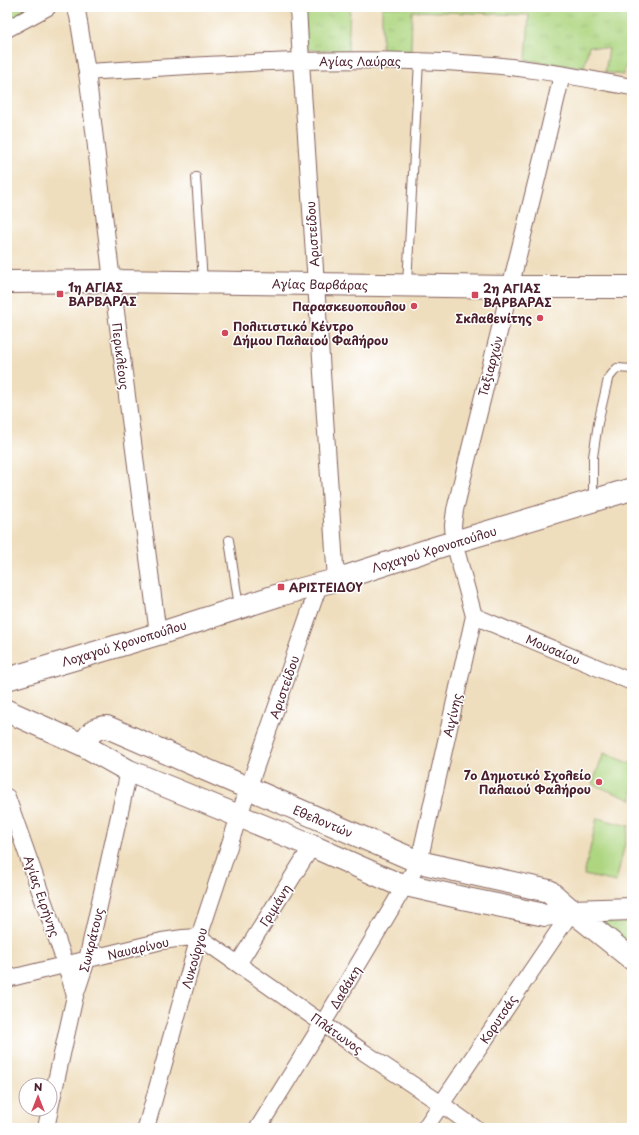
<svg xmlns="http://www.w3.org/2000/svg" width="639" height="1135" font-family="'Playpen Sans',sans-serif">
<defs>
<pattern id="grass-dots" width="8" height="8" patternUnits="userSpaceOnUse"><rect width="8" height="8" fill="#aed681"/><path d="M2 2h.1M6 6h.1" fill="none" stroke="#97b770" stroke-width="1.8" stroke-linecap="round"/></pattern>
<pattern id="park-tufts" width="24" height="20" patternUnits="userSpaceOnUse"><rect width="24" height="20" fill="#aed681"/><path d="M3 7l-1-3M5 7V3M7 7l1-3M15 17l-1-3M17 17v-4M19 17l1-3" fill="none" stroke="#97b770"/></pattern>
</defs>
<rect width="100%" height="100%" fill="#fff"/>
<filter id="ink" filterUnits="userSpaceOnUse"><feTurbulence type="fractalNoise" baseFrequency=".025" numOctaves="2"/><feDisplacementMap in="SourceGraphic" scale="8" xChannelSelector="R" yChannelSelector="G"/><feConvolveMatrix kernelMatrix="1 2 1 2 8 2 1 2 1" color-interpolation-filters="sRGB"/></filter>
<filter id="wash" filterUnits="userSpaceOnUse"><feTurbulence type="fractalNoise" baseFrequency=".012" numOctaves="4" result="noise"/><feDisplacementMap in="SourceGraphic" scale="16" xChannelSelector="R" yChannelSelector="G"/><feGaussianBlur stdDeviation="0.9" result="paint"/><feColorMatrix in="noise" values="0 0 0 0 0 0 0 0 0 0 0 0 0 0 0 0 0 1.4 0 .05"/><feComposite in="paint" operator="in"/></filter>
<g filter="url(#wash)">
<rect width="100%" height="100%" fill="#efdebd"/>
<!-- grass -->
<path fill="url(#grass-dots)" stroke="#7c7a56" d="M601,914L625,921H632V946L598,918Z"/>
<!-- park -->
<path fill="url(#park-tufts)" stroke="#7c7a56" d="M7,7H37L7,22Z
M305,7H350L348,51L307,50Z
M382,7H632V47L623,75L605,72L609,49L589,46L584,68L526,60L529,15L412,11L411,51L382,50Z"/>
<!-- pitch -->
<path fill="#aed681" stroke="#7c7a56" d="M604,753L632,764V800L592,784Z
M597,818L629,826L616,882L584,875Z"/>
</g>
<g filter="url(#ink)">
<g fill="none" stroke-linecap="round" stroke-linejoin="round">
<defs>
<path id="lane" d="M196,177L203,282
M407,284L419,61
M593,500V457L598,423L608,379L617,368L632,369
M229,540L239,607"/>
<path id="street" d="M75,7L78,16L87,72L112,281L158,634
M298,7L301,62L336,580
M7,29L48,7
M87,72C216,64 347,55 477,64C529,67 581,78 632,87
M474,616L632,682
M7,797L66,965L75,996
M199,937L362,1051L440,1103L475,1128
M238,964L312,846
M7,979L162,941L183,938L199,937
M50,1108L75,996L87,960L129,771
M46,1128L50,1109
M146,1128L199,937L248,789L319,585
M258,1128L331,1010L419,862L474,616L454,542L453,525L455,510C490,365 528,220 562,75
M425,1128L572,911"/>
<path id="secondary" d="M7,282L112,281L511,287H632
M7,679L158,634L279,595L336,580L441,546L632,489
M7,711L83,745L129,771L312,846L393,882L467,899L545,915L572,911L632,909
M83,745C90,734 93,727 107,727L419,862L549,891L572,911L632,959"/>
</defs>
<!-- lane casing -->
<use href="#lane" stroke="#84625e" stroke-width="10"/>
<!-- street casing -->
<use href="#street" stroke="#84625e" stroke-width="18"/>
<!-- secondary casing -->
<use href="#secondary" stroke="#84625e" stroke-width="24"/>
<!-- lane -->
<use href="#lane" stroke="#fff" stroke-width="8"/>
<!-- street -->
<use href="#street" stroke="#fff" stroke-width="16"/>
<!-- secondary -->
<use href="#secondary" stroke="#fff" stroke-width="22"/>
</g>
</g>
<!-- markers -->
<g fill="#d1495b" stroke="#fff" stroke-width="1.5">
<rect x="56" y="290" width="8" height="8" rx="2"/>
<rect x="471" y="291" width="8" height="8" rx="2"/>
<circle cx="414" cy="306" r="4"/>
<circle cx="540" cy="318" r="4"/>
<circle cx="225" cy="333" r="4"/>
<rect x="277" y="583" width="8" height="8" rx="2"/>
<circle cx="599" cy="782" r="4"/>
</g>
<g text-anchor="middle" dominant-baseline="central" stroke-width="3" stroke-linejoin="round" paint-order="stroke">
<!-- street labels -->
<g font-size="12" fill="#4a1f2b" stroke="#fff">
<text x="360" y="61">Αγίας Λαύρας</text>
<text transform="translate(312 234) rotate(-94)">Αριστείδου</text>
<text transform="translate(320 284) rotate(1)">Αγίας Βαρβάρας</text>
<text transform="translate(121 356) rotate(83)">Περικλέους</text>
<text transform="translate(490 366) rotate(-75)">Ταξιαρχών</text>
<text transform="translate(434 549) rotate(-17)">Λοχαγού Χρονοπούλου</text>
<text transform="translate(124 643) rotate(-17)">Λοχαγού Χρονοπούλου</text>
<text transform="translate(553 649) rotate(23)">Μουσαίου</text>
<text transform="translate(284 687) rotate(-71)">Αριστείδου</text>
<text transform="translate(452 715) rotate(-77)">Αιγίνης</text>
<text transform="translate(323 821) rotate(23)">Εθελοντών</text>
<text transform="translate(42 896) rotate(71)">Αγίας Ειρήνης</text>
<text transform="translate(275 905) rotate(-58)">Γριμάνη</text>
<text transform="translate(91 940) rotate(-76)">Σωκράτους</text>
<text transform="translate(138 948) rotate(-13)">Ναυαρίνου</text>
<text transform="translate(194 958) rotate(-74)">Λυκούργου</text>
<text transform="translate(345 987) rotate(-59)">Δαβάκη</text>
<text transform="translate(498 1019) rotate(-56)">Κορυτσάς</text>
<text transform="translate(337 1033) rotate(35)">Πλάτωνος</text>
</g>
<!-- poi labels -->
<g font-size="12" font-weight="bold" fill="#4a1f2b" stroke="#fff" text-anchor="start">
<text x="68" y="287">1η ΑΓΙΑΣ<tspan x="68" dy="14">ΒΑΡΒΑΡΑΣ</tspan></text>
<text x="483" y="288">2η ΑΓΙΑΣ<tspan x="483" dy="14">ΒΑΡΒΑΡΑΣ</tspan></text>
<text x="406" y="306" text-anchor="end">Παρασκευοπουλου</text>
<text x="532" y="318" text-anchor="end">Σκλαβενίτης</text>
<text x="233" y="326">Πολιτιστικό Κέντρο<tspan x="233" dy="14">Δήμου Παλαιού Φαλήρου</tspan></text>
<text x="289" y="587">ΑΡΙΣΤΕΙΔΟΥ</text>
<text x="591" y="775" text-anchor="end">7ο Δημοτικό Σχολείο<tspan x="591" dy="14">Παλαιού Φαλήρου</tspan></text>
</g>
</g>
<!-- margin -->
<rect width="639" height="1135" fill="none" stroke="#fff" stroke-width="24"/>
<!-- north arrow -->
<g transform="translate(38 1097)"><circle r="19" fill="#ffffff" stroke="#b7a5aa"/>
<path d="M0-3L7 15L0 10L-7 15Z" fill="#d1495b"/>
<text y="-6" font-size="11" font-weight="bold" text-anchor="middle" fill="#4a1f2b">N</text>
</g>
</svg>
